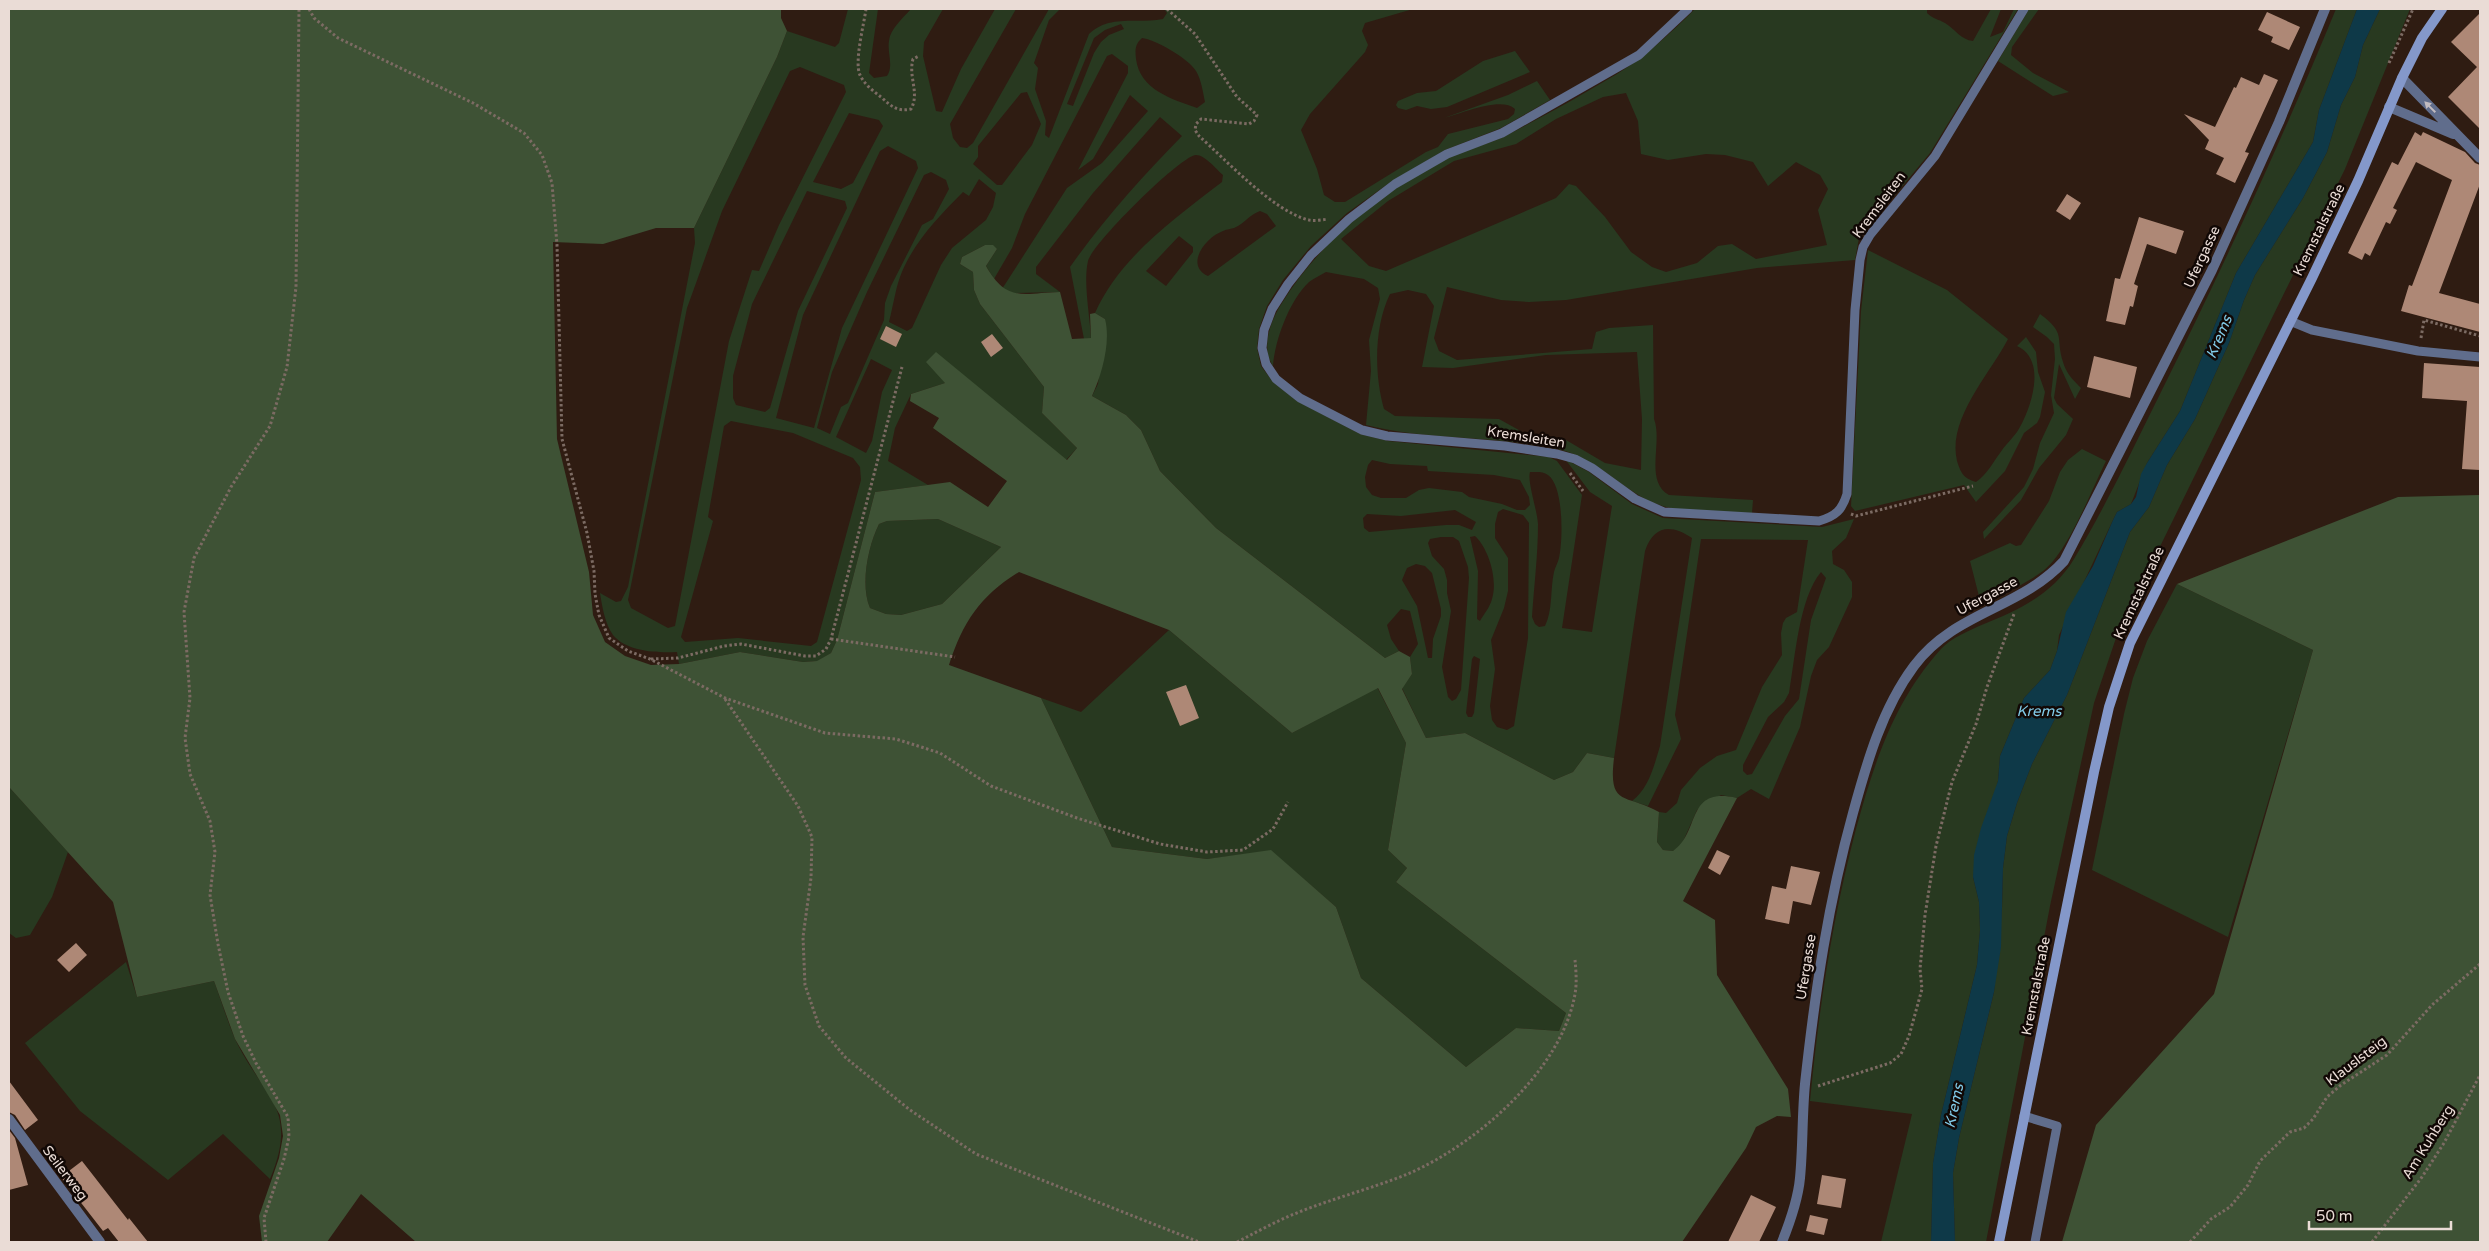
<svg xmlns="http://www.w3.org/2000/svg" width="2489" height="1251" font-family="'Varela Round',sans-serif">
<rect width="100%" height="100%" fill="#2f1c12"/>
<!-- green -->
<path fill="#283920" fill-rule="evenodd" d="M848,9H878L869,73L874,78L887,76C894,66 887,53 889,41C890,29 903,18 911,9H943L924,42L923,56L936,111L942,112L961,69L995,9H1016L950,124L953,138L960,147L967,148L973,143L1049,9H1060L1049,20L1034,63L1038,68L1035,89L1046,121L1045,135L1049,138L1089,34C1109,14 1138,24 1163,19L1167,13L1164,9H1413L1365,23L1362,31L1368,45L1365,52L1310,114L1301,130L1317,169L1324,195L1335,202H1345L1426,152L1438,147L1448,134L1508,119L1514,114L1515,109C1501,96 1461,114 1444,118L1508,95L1537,81L1550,100L1501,128L1445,150L1392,181L1347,213L1311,246L1283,280L1267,306L1259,329L1257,348L1261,366L1273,382L1297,401L1360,434L1388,441L1549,457L1557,461L1582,495L1562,628L1592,632L1612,506L1590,492L1565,459L1589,472L1632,504L1663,518L1822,527L1854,519L1846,538L1832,551L1833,564L1844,570L1852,582V597L1829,647L1817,660L1811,676L1800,727L1769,799L1751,789L1737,798L1721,795L1697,810L1681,846L1673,851L1663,850L1657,842L1659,812L1666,813L1677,803L1681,790L1700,768L1717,756L1736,750L1762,687L1782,655L1781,633L1783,623L1786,618L1797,612L1808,540L1701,539L1675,715L1681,739L1648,806L1632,801C1649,788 1654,766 1660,746L1692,538C1671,524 1654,525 1645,551L1614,758L1587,753L1573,772L1554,780L1465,733L1426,738L1402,688L1412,674L1410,657L1418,644L1410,611L1401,609L1387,625L1391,639L1399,651L1385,658L1216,528L1160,471L1141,430L1126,415L1092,396L1098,384L1105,319L1095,313C1120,257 1174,219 1222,182L1223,175C1216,169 1205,155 1196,155C1180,156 1092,244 1088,261C1083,282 1090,316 1091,338L1084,339L1070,267C1104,219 1141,178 1182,136L1160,117L1093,193L1036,267V274L1060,292L1012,293L1002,289L1067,188L1102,163L1148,111L1130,95L1093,159L1078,170L1128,73V66L1112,54L1107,56L1025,214L1012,248L994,279L986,266L997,249L985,245L962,257L960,264L973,272L974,290L980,304L1044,387L1042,413L1077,448L1066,460L936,353L945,383L911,394L895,428L888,461L928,485L875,492L837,640L831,653L818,661L803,662L740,652L679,664L677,652C658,653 627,652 613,635C605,624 602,606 600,593L616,602L621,601L628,587L695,243L694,228L777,57L787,31L835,47L839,43ZM1121,24L1124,29L1109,35L1101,42L1094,53L1073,106L1067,104L1094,38L1105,30ZM1142,38C1155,39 1189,59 1196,71C1201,79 1203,92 1205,102L1197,108C1172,99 1140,90 1136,59C1135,50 1135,44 1142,38ZM800,67L844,85L846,92L779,225L759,271L752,270L729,341L675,626L668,628L631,608L628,600L687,308L722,211L790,71ZM1027,92L1041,124L1032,145L1002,185H997L973,164L978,157V146L1021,93ZM849,113L879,120L883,126L853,183L841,189L813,182ZM888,146L916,161L918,168L842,328L814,428L776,418L803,315L880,151ZM931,172L946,180L949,189L933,219L922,225L891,286L885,303L884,320L848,403L841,407L830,434L817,428L832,372L867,292L924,175ZM979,179L996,193L993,207L986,220L952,248L941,265L912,328L907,331L889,322C893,307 895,291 900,277C912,244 939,216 963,192L969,196ZM807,191L845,201L847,208L798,311L770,408L765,412L736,405L733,398V376L752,304ZM1260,211L1267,214L1276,226L1208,276C1184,265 1206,237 1223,231C1227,229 1231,229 1234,228C1244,224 1249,215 1260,211ZM1179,236L1193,247V252L1166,286L1146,271ZM871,359L892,370L882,392L872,441L866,453L836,437ZM731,421L793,433L853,458L860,467L861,480L817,642L811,646L738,638L685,642L681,637L713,521L708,517L724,426ZM1372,460L1390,464L1427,466L1428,471L1494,475L1520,480L1529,497L1530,505L1525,510H1517L1502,504L1469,497L1462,492L1429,488L1419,490L1406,498H1381L1372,495L1366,487L1365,477L1368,465ZM1530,472C1536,472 1543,471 1548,475C1564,486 1563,541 1559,558C1558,563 1555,567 1554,572C1550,590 1553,610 1545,626L1539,627L1535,624L1532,617C1534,586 1538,555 1538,524C1537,509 1527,481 1530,472ZM1503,509L1523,515L1529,523L1528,638L1514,726L1507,730L1497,727L1492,720L1490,706L1495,669L1491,640L1504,608L1508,591V558L1495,538V524L1498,512ZM1455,510L1476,522L1472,530L1459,525H1446L1369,532L1364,528L1363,518L1367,514L1401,516ZM1475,536C1489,549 1498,580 1492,599C1490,607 1484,614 1480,621L1477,619L1478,571L1470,537ZM1441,537H1453L1459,541L1468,567L1469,578L1461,690L1456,699L1452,701L1448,697L1442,667L1451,611L1447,593V580L1444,569L1432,556L1428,543L1430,539ZM1416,564L1425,566L1432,573L1441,609V616L1433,639L1432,658H1428L1417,606L1402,580L1407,568ZM1821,572L1826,578L1811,620L1799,699L1785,716L1752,774L1747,775L1743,771V765L1768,717L1784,702L1789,693C1795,659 1799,598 1821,572ZM1474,656L1480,659L1474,713L1472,717H1468L1466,713L1472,659Z
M1695,9H1927V13C1933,19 1938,19 1945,23C1955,29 1961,40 1973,41L1991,9H2001L1990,37L2003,32L2014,9H2018L1930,153L1859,238L1855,260L1757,268L1566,300L1529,302L1501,300L1447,287L1434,338L1439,351L1457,360L1592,349L1596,332L1609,328L1653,325L1654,419C1663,442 1644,481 1669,495L1753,500L1752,513C1718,511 1677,515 1647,500C1616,483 1594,458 1558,449C1495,435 1429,441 1366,425L1371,371L1369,340L1380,299L1378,288L1364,279L1326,272C1321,275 1314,278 1309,282C1289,301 1275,340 1273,366C1260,347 1271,320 1282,303C1320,241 1384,190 1448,158C1466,149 1487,145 1505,136C1543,117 1580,96 1617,74C1646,56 1671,33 1695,9ZM1626,93L1638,121L1641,154L1668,160L1706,154L1725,155L1753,162L1768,186L1796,162L1820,175L1828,189L1818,210L1827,245L1756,259L1732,244L1718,246L1697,263L1666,272L1652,267L1631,252L1605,217L1576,186L1569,184L1556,198L1386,271L1369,266L1341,239L1388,201L1454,161L1516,144L1556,119L1603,97ZM1408,290L1426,294L1434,306L1422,367L1453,368L1546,355L1637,352L1642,419L1641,470L1605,463L1566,440L1528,435L1499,419L1395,416L1384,409C1374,374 1374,327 1390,294Z
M2029,9H2039L2012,47L2011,55L2033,73L2069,92L2053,96L1998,61Z
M2336,9H2357L2319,110L2313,142L2236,273L2180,411L2147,463L2131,504L2117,512L2113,520L2059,635L2057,651L2050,670L2024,698L2000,756L1998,781L1973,877L1979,902L1980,930L1977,965L1941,1115L1933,1164L1931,1242H1881L1912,1114L1810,1101C1819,1008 1832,920 1856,829C1874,763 1894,701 1941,649C1951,638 1970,630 1984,624C2020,609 2053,594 2074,559C2106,506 2133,448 2161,392C2224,265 2282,140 2336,9Z
M2380,9H2410L2345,169L2149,569L2116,638L2094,703L2050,906L1986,1242H1955L1953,1173L1959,1138L1994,992L2002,908L2003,868L2007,836L2017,803L2032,764L2067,695L2130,532L2149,507L2167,465L2195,419L2229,343L2244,300L2255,275L2303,198L2327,152L2341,105L2355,77L2363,45Z
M1515,51L1530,72L1447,107L1431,109L1417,106L1406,110L1398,108L1396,105L1398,101L1417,93L1436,91L1483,61Z
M1868,250L1947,290L2008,339C1990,374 1947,419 1957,461C1961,473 1963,478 1976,482C1987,474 1992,464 2000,453C2005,445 2012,439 2017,432C2031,410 2048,360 2017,346L2026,337L2036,352L2038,372L2045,392L2040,417L2037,423L2024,433L2005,471L1976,502L1964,485L1855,511L1851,506L1861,311Z
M2040,314C2067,334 2055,337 2063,362C2066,373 2073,380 2081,388L2075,399L2059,364L2054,398L2057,404L2073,419L2066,435L2039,468L2021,500L1984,539L1983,532L2024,487L2033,469L2040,443L2054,413L2051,395L2055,359L2054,344L2047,337L2033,327Z
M2082,449L2106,461C2091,491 2068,552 2043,571C2024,585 2002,594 1981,604L1970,561L2010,543L2016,546L2021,545L2049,501L2060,472L2068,460Z
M938,519L1001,547L942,604L901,615L886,614L870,608C860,585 868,546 879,524L887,521Z
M2177,584L2313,650L2228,937L2092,870L2124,714L2133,678L2147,641Z
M1169,630L1292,733L1377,687L1406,743L1388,850L1407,868L1396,882L1566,1013L1559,1031L1516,1028L1466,1067L1361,978L1336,907L1271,851L1207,859L1112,847L1041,698L1081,712Z
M9,787L68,852L52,897L30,935L16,938L9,933Z
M126,962L137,997L214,981C221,1000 227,1020 235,1039C263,1098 300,1107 270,1179L223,1134L168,1180L80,1111L25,1043Z"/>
<!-- forest -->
<path fill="#3e5235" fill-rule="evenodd" d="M9,9H781V18L787,31L777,57L694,228H656L603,244L553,242L557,439L589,572L593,615L605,642L625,656L651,665L679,664L740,652L803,662L817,661L831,653L837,640L875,492L950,482L988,507L1007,481L933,428L939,418L910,401L911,394L945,383L926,362L936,352L1067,460L1077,448L1042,413L1044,387L980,304L974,290L973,272L960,264L962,257L985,245H993L997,249L986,266C1007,303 1023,293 1060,292L1072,339L1091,338L1090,314L1095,313L1105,319C1111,342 1102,374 1092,396L1126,415L1141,430L1160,471L1216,528L1385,658L1399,651L1410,657L1412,674L1402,689L1426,738L1465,733L1554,780L1573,772L1587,753L1614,758C1608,808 1626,793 1659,812L1657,842L1663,850L1673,851C1701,832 1685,786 1737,798L1683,901L1715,920L1717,975L1788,1089L1791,1117L1777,1116L1756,1127L1746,1148L1682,1242H416L361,1194L327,1242H262L259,1216L279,1158L283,1136L280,1115L235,1039L214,981L137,997L113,902L9,787ZM938,519L1001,547L942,604L901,615L886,614L870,608C860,585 868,546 879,524L887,521ZM1019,572L1169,630L1292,733L1378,688L1406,743L1388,850L1407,868L1396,882L1566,1013L1559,1031L1516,1028L1466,1067L1361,978L1336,907L1271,850L1207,859L1112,847L1041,698L949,665C963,622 980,596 1019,572Z
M2480,495V1242H2062L2096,1125L2214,994L2313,650L2177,584L2398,497Z"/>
<!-- water -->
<path fill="#0e3948" d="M2357,9H2380L2363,45L2355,77L2341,105L2327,152L2303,198L2255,275L2244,300L2229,343L2195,419L2167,465L2149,507L2130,532L2067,695L2032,764L2017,803L2007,836L2003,868L2001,947L1994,992L1959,1138L1953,1173L1955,1242H1931L1933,1163L1941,1115L1977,965L1980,930L1979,902L1973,877L1974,855L1981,828L1998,781L2000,756L2024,698L2050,670L2057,651L2066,612L2093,566L2113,520L2117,512L2131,504L2136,497L2141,474L2147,463L2180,411L2236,273L2313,142L2319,110Z"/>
<!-- building -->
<path fill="#ae8876" d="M2267,12L2300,27L2289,50L2271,42L2273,37L2258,30Z
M2480,13V129L2448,97L2477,67L2451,42Z
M2264,74L2278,80L2245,152L2249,153L2235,183L2216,174L2224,158L2205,149L2209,140L2184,114L2215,127L2234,87L2236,88L2241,77L2259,85Z
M2415,132L2421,136L2423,132L2465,152L2475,163L2480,165V184L2439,293L2480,304V332L2401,311L2409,285L2412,286L2452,180L2416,162L2393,208L2397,210L2390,224L2386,222L2370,256L2365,253L2362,260L2348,253L2392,162L2398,165Z
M2067,194L2081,203L2070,220L2056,211Z
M2139,217L2184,231L2176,254L2147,244L2134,284L2138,286L2133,307L2130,306L2125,325L2106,321L2115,278L2120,279Z
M886,326L902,334L896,347L880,339Z
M992,334L1003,348L991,357L981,342Z
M2094,356L2137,367L2130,398L2087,387Z
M2424,363L2480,367V470L2462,469L2467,401L2422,398Z
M1186,685L1199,718L1180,726L1166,692Z
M1717,850L1730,856L1720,875L1708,868Z
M1791,866L1820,872L1811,905L1793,901L1789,924L1765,919L1772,886L1786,889Z
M76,943L87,955L69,972L57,960Z
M9,1081L38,1120L25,1130L15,1115L9,1112Z
M9,1130L15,1138L28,1185L9,1190Z
M82,1161L128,1220L129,1218L148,1242H119L108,1228L103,1231L61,1177Z
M1822,1175L1846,1179L1841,1208L1817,1204Z
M1751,1195L1776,1207L1759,1242H1728Z
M1810,1215L1828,1219L1824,1235L1806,1231Z"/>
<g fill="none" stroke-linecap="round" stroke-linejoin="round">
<!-- path -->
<path stroke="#7c6b63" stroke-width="3" stroke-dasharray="2.5 2.5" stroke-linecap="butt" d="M309,9L314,18L338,38L473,103L524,133L542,155L552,183L557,245L562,439L587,533L594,571L595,594L599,615L609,638L628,651L650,659L725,698L825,733L896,739L940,753L991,786L1077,818L1160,844L1207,852L1243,850L1273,829L1288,802
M866,9C864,24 854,62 860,75C864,84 873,91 881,97C891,106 897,112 911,109C920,93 908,77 913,59L919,56
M1167,9L1195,34L1237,97L1257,115L1254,121L1249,124L1201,119L1196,124L1195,130L1199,136C1226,160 1274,212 1309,220C1315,221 1322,220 1328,219
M2389,63L2413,9
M2421,338L2424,320L2480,336
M1570,473L1583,491
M1851,514L1856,516L1973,486
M831,639L955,657
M651,659L678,658L724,646L741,644L805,656H816L826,649L831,639L902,367
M725,699L798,806L812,837L811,878L803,937L805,985L819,1026L846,1058L910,1110L976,1154L1199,1242
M1818,1086L1890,1063L1901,1054L1909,1036L1922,989L1920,969L1925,915L1936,846L1952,782L1976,724L1987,687L2014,614
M266,1242L264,1218L284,1159L289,1137L288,1117L256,1063L243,1036L228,992L218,944L210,895L215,852L210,821L190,774L185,738L190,698L184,612L194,558L231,487L270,426L287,367L296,287L299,9
M1237,1242C1253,1234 1269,1225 1285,1218C1325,1200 1369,1190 1410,1173C1478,1143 1562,1069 1575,994C1577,983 1576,971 1575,960
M2190,1242L2211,1219L2230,1207L2248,1185L2260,1161L2290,1132L2304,1128L2313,1119L2327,1097L2341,1085L2387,1055L2432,1005L2480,964
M2372,1242L2422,1177L2444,1143L2480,1075"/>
<!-- service -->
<path stroke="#606d8c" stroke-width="9" d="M1688,9L1639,55L1502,133L1447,154L1395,184L1349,219L1311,255L1288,284L1272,309L1264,330L1262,348L1266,364L1276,379L1300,398L1362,430L1387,436L1505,446L1557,454L1575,459L1592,468L1635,499L1664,512L1819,521C1836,516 1842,510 1847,494L1855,310L1860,260L1863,247L1870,235L1935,156L2024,9
M2290,321L2312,330L2418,351L2480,357
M2024,1116L2057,1126L2035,1242"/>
<!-- minor -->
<path stroke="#606d8c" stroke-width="10" d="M2402,78L2480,158
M2389,107L2453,134
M9,1119L100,1242
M1782,1242C1790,1222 1798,1200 1800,1178C1803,1147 1802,1115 1805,1084C1815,992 1828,903 1853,813C1867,762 1882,709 1914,666C1954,612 2020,609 2064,561L2212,270L2279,122L2325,9"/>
<!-- secondary -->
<path stroke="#8498ca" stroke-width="10" d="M1999,1242L2094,772L2109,707L2130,643L2312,278L2358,181L2402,78L2422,38L2442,9"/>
</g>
<!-- one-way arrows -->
<defs><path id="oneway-solid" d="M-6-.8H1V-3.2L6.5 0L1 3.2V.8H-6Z" transform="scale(1.25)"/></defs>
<use fill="#c1bbc0" href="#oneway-solid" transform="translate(2430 107) rotate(-135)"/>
<g text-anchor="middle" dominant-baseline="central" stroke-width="5" stroke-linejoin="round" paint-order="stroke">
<!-- street labels -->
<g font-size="14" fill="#eadcd6" stroke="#110805">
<text transform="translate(1879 205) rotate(-53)">Kremsleiten</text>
<text transform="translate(2319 230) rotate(-64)">Kremstalstraße</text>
<text transform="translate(2202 257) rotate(-65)">Ufergasse</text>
<text transform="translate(1526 437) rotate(9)">Kremsleiten</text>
<text transform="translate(2139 593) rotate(-65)">Kremstalstraße</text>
<text transform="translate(1987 596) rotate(-28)">Ufergasse</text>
<text transform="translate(1806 967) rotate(-81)">Ufergasse</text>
<text transform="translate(2036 986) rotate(-79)">Kremstalstraße</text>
<text transform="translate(2356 1061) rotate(-37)">Klauslsteig</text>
<text transform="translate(2428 1142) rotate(-58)">Am Kuhberg</text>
<text transform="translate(65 1173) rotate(53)">Seilerweg</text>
</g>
<!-- water labels -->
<g font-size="15" font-style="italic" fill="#81cae7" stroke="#110805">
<text transform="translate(2219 337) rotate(-67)">Krems</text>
<text x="2039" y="711">Krems</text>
<text transform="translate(1954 1106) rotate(-78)">Krems</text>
</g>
</g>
<!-- border -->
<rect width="2489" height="1251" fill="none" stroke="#eadcd6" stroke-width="20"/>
<!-- scale -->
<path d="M2309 1221v8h142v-8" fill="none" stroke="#eadcd6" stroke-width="2.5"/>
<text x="2316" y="1221" font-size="15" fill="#eadcd6" stroke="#110805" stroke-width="4" paint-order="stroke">50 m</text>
</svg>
